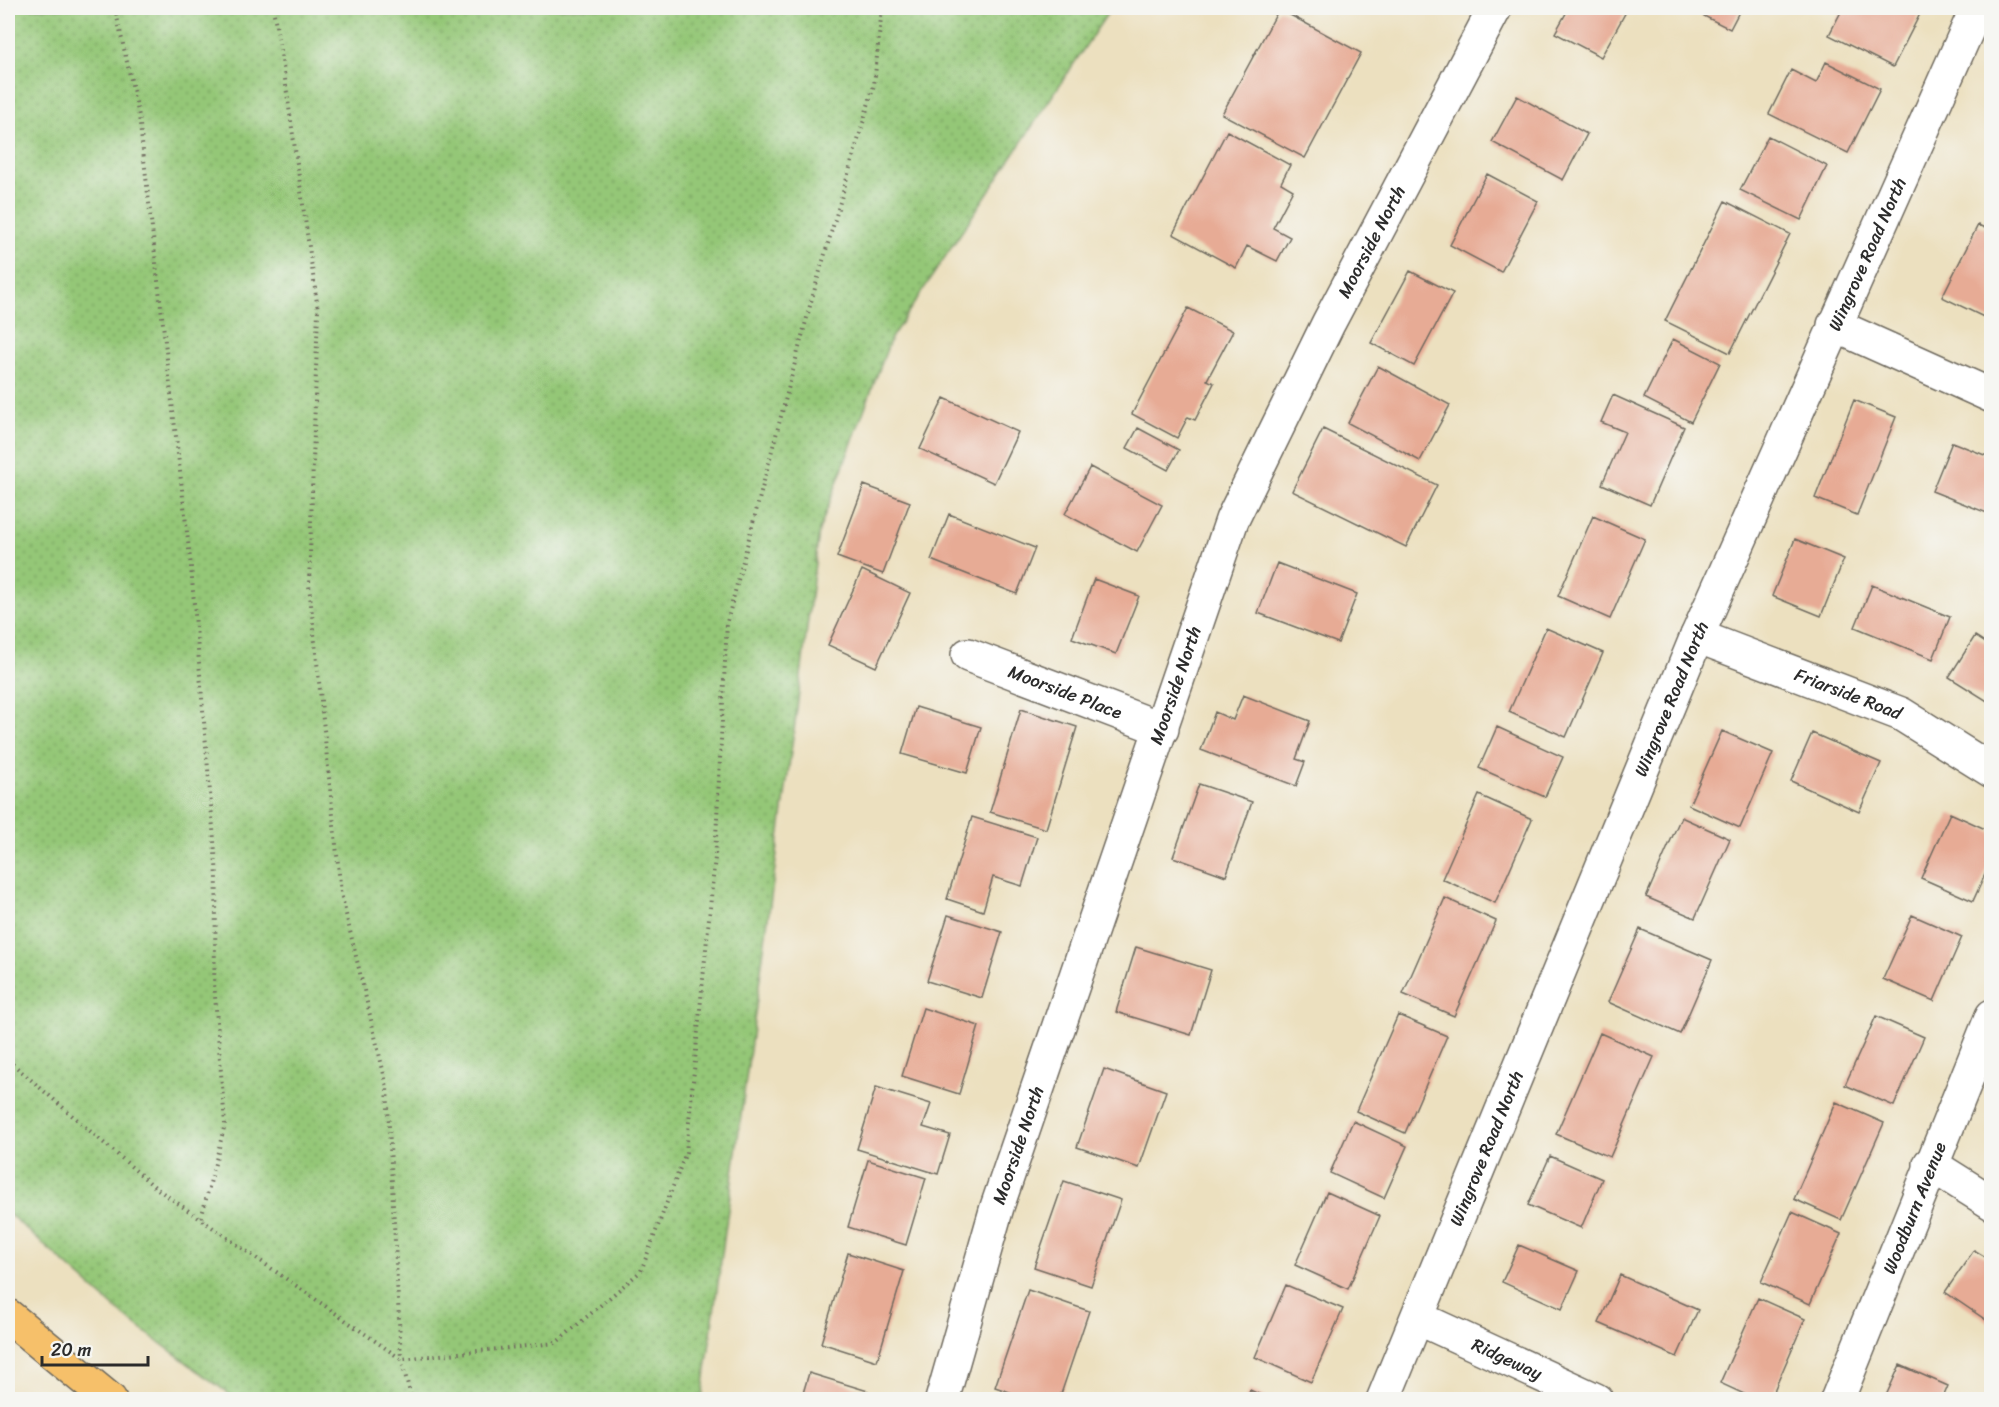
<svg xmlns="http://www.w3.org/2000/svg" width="1999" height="1407" font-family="Sriracha,sans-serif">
<defs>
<pattern id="grass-dots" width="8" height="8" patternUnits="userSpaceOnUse" patternTransform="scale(1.5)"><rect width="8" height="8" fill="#94c777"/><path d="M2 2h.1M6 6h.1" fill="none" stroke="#79a262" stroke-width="1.8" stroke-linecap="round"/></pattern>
</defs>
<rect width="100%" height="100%" fill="#f6f6f2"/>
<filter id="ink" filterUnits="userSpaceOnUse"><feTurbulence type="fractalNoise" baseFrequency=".0167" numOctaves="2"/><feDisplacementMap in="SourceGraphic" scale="12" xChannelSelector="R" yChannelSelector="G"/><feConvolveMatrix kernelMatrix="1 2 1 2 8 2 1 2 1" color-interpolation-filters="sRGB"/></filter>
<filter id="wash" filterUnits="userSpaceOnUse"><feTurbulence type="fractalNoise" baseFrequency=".008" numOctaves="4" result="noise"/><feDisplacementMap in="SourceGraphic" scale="24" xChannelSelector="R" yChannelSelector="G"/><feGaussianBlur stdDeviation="1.35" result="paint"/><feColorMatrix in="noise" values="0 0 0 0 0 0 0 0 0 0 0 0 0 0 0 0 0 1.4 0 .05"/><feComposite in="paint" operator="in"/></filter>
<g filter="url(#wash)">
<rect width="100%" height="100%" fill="#ece0bf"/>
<!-- grass -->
<path fill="url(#grass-dots)" stroke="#607951" stroke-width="1.5" d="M8,8H1111L891,338L819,531L797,708L702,1399H236L125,1317L8,1213Z"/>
<g id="blocks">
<!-- building -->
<path fill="#e7ab95" d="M1569,8H1628L1601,57L1555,33Z
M1698,8H1741L1730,29L1696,12Z
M1843,8H1923L1893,67L1829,35Z
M1279,9L1361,53L1305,158L1222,114Z
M1826,62L1880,89L1848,153L1769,114L1791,70L1816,83Z
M1517,96L1587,134L1563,180L1492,142Z
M1227,131L1290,165L1281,183L1293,190L1273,228L1290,237L1277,261L1247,246L1236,268L1173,234Z
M1768,136L1827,166L1801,220L1740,190Z
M1487,174L1538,201L1501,272L1450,245Z
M1992,194V212L1984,208Z
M1725,201L1790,234L1730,353L1665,321Z
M1978,225L1992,231V321L1942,297Z
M1410,271L1453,293L1414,366L1371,343Z
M1188,308L1233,331L1207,380L1214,383L1195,420L1188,417L1177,438L1132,414Z
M1673,339L1720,363L1691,422L1644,398Z
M1378,366L1450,405L1420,461L1348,423Z
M1613,395L1684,427L1650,505L1602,484L1625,432L1601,422Z
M944,398L1018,432L994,483L920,449Z
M1854,400L1896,417L1857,515L1815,498Z
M1138,428L1179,450L1168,470L1127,448Z
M1323,429L1437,485L1406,547L1292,491Z
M1952,442L1992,458V515L1932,491Z
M1090,467L1162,505L1137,552L1065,514Z
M864,485L910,502L883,574L837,557Z
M949,514L1035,548L1017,594L931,560Z
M1593,516L1645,539L1610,619L1558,596Z
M1795,539L1844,559L1821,616L1772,596Z
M1277,563L1357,594L1338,643L1258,613Z
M862,570L910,593L876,667L828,645Z
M1094,579L1139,596L1116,654L1072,638Z
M1872,585L1950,617L1933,659L1855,627Z
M1546,628L1603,653L1566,737L1509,712Z
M1975,636L1992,647V704L1949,677Z
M1243,695L1310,721L1296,759L1305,762L1296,786L1201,750L1215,712L1233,720Z
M916,707L981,727L967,773L902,754Z
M1021,709L1077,727L1046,829L990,812Z
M1497,727L1563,757L1545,797L1479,768Z
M1722,731L1773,753L1740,828L1689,805Z
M1812,733L1881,763L1859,812L1791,781Z
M1199,784L1252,802L1226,876L1173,857Z
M1479,795L1532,819L1495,903L1442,879Z
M1950,813L1992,832V859L1973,901L1921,878Z
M972,817L1037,837L1022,886L993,877L983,911L947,899Z
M1681,817L1730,839L1695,918L1646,897Z
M1445,898L1496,921L1454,1016L1403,994Z
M948,915L1002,932L982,998L927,981Z
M1912,915L1962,937L1934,1001L1883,979Z
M1640,929L1712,960L1680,1034L1608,1002Z
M1136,947L1211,970L1191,1035L1116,1012Z
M923,1008L979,1026L959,1094L902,1076Z
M1398,1015L1447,1036L1405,1133L1356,1111Z
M1876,1016L1924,1037L1894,1106L1845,1085Z
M1600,1033L1654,1057L1610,1157L1556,1134Z
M1104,1069L1166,1091L1139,1168L1077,1147Z
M876,1087L931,1104L923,1127L950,1135L938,1174L857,1149Z
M1836,1102L1884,1123L1841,1220L1794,1199Z
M1353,1121L1407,1146L1384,1198L1330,1173Z
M1550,1156L1602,1179L1581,1228L1528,1205Z
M868,1160L926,1178L906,1245L848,1227Z
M1064,1181L1121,1200L1091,1286L1034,1267Z
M1327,1192L1380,1216L1348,1289L1295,1265Z
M1792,1212L1841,1234L1810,1304L1761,1282Z
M1519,1245L1579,1271L1562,1309L1502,1282Z
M1974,1250L1992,1261V1324L1945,1292Z
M848,1253L904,1271L877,1361L821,1343Z
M1620,1275L1698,1310L1677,1357L1599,1323Z
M1286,1285L1343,1309L1311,1382L1255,1357Z
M1028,1290L1089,1311L1059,1400H1033L995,1387Z
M1758,1298L1805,1319L1770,1400H1757L1720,1383Z
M1900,1365L1948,1386L1942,1400H1884Z
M809,1373L868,1391L866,1400H801Z
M1250,1390L1271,1400H1245Z"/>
</g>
</g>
<g filter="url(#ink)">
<use href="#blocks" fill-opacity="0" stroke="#6f6a5f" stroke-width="1.5"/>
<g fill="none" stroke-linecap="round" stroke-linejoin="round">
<defs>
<g id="minor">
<path d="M1834,325L1992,396"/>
<path id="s1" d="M1697,636L1901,714L1992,771"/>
<path id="s2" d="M968,655L1162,729"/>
<path d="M1930,1164L1992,1203"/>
<path id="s3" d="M1418,1318L1596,1400"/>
<path id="s4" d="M942,1400L997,1207L1232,520L1328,324L1495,8"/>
<path id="s5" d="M1383,1400L1697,636L1977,8"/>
<path id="s6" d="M1837,1400L1992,1016"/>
</g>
<path id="trunk" d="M8,1316L110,1400"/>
</defs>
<!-- minor casing -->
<use href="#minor" stroke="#6f6a5f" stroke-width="36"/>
<!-- trunk casing -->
<use href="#trunk" stroke="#6f6a5f" stroke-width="36"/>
<!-- path -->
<path stroke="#6f6a5f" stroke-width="4" stroke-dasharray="1.5 4.5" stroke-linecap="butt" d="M115,8L139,116L191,567L217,876L214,983L225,1124L201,1219
M273,8L284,72L318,310L309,585L341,893L387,1087L401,1359L412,1400
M8,1060L156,1188L401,1359L556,1343L641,1271L686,1152L715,857L727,622L811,302L874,85L882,8"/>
<!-- minor -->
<use href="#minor" stroke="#fff" stroke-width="33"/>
<!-- trunk -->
<use href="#trunk" stroke="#f6c06b" stroke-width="33"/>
</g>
</g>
<g text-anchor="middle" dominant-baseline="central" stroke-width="4.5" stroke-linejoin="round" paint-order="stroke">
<!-- street labels -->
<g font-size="18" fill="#2b2b2b" stroke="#f6f6f2">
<text stroke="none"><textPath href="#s4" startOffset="1238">Moorside North</textPath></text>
<text stroke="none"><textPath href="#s5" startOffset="1244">Wingrove Road North</textPath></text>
<text stroke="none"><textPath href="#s4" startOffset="752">Moorside North</textPath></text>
<text stroke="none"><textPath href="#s2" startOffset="104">Moorside Place</textPath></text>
<text stroke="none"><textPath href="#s1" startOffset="162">Friarside Road</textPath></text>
<text stroke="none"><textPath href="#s5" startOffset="758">Wingrove Road North</textPath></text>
<text stroke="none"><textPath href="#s4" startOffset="266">Moorside North</textPath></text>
<text stroke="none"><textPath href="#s5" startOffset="272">Wingrove Road North</textPath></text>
<text stroke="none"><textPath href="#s6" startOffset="207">Woodburn Avenue</textPath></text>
<text stroke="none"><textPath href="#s3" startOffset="98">Ridgeway</textPath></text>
</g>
</g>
<!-- margin -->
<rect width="1999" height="1407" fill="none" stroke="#f6f6f2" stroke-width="30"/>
<!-- scale -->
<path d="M42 1356v9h106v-9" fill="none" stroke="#2b2b2b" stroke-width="3"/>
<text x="51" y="1356" font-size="18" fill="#2b2b2b" stroke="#f6f6f2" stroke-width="4.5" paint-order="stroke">20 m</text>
</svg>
